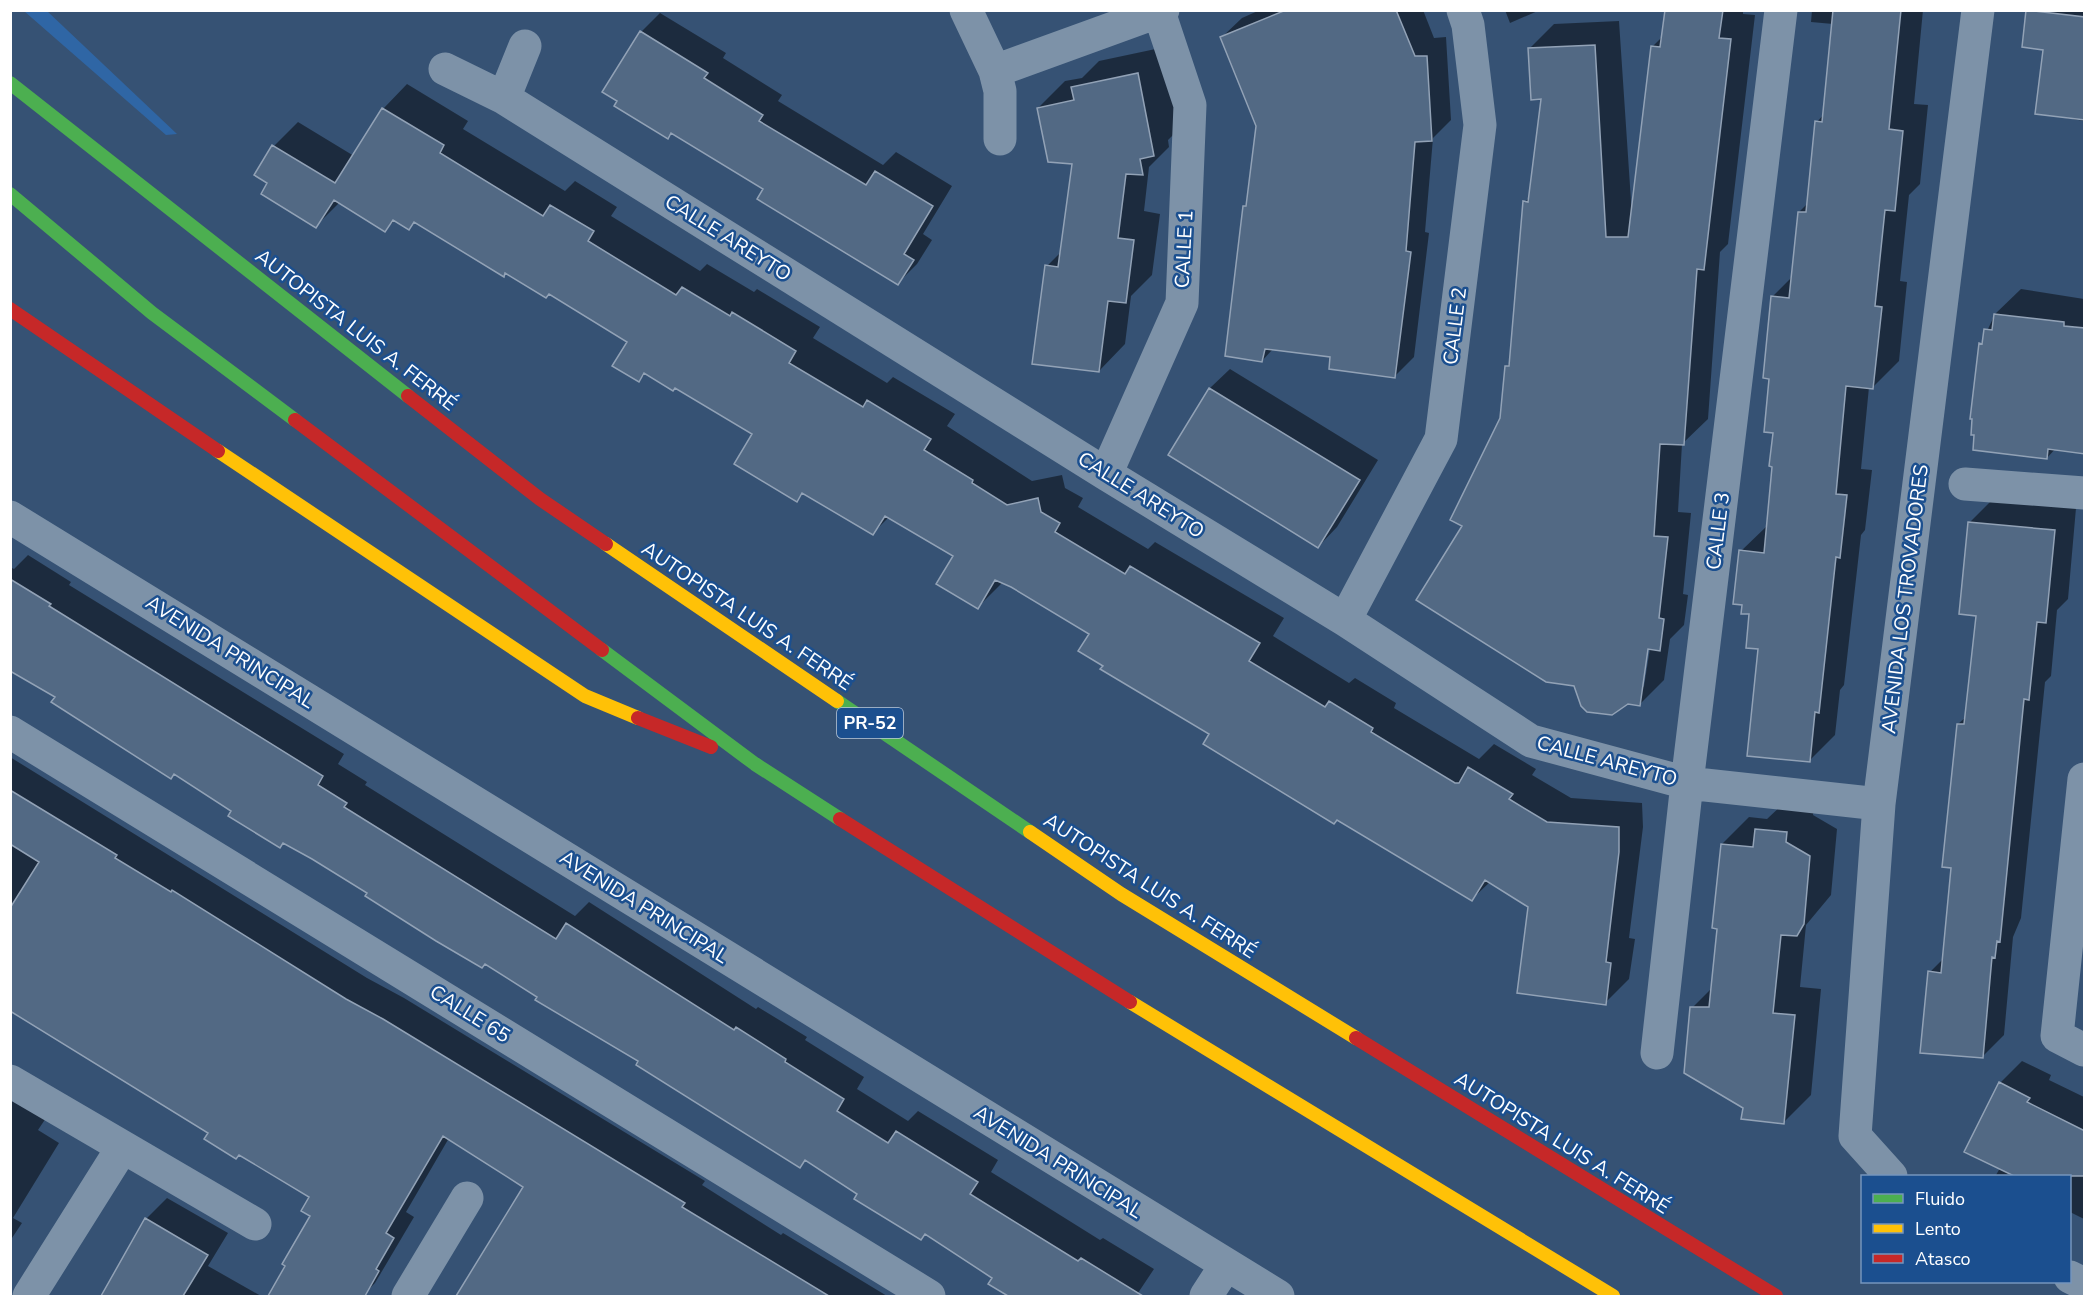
<svg xmlns="http://www.w3.org/2000/svg" width="2095" height="1307" font-family="'Nunito Sans',sans-serif">
<rect width="100%" height="100%" fill="#365274"/>
<!-- green -->
<path fill="#2f66a5" d="M24,11H47L177,134L166,135Z"/>
<!-- shadow -->
<path fill="#0007" fill-rule="evenodd" d="M1260,10H1423L1434,38L1446,37L1451,120L1433,138L1425,232L1429,233L1414,357L1395,376L1332,356L1273,349L1262,361L1244,206L1248,203L1258,125L1222,37L1242,18Z
M1505,10H1540L1510,23Z
M1666,10H1743V14L1755,15L1728,244L1720,252L1708,419L1682,444L1678,512L1691,513L1683,594L1688,595L1684,625L1670,639L1664,680L1640,704L1575,684L1464,525L1501,418L1507,366L1511,362L1525,202L1531,196L1542,97L1530,48L1554,24L1619,21L1632,216L1652,47L1663,36ZM1648,641L1651,642L1644,686L1641,690Z
M1812,10H1923L1914,104L1928,105L1920,184L1909,195L1900,281L1907,282L1899,361L1873,387H1869L1861,469L1872,470L1865,530L1861,535L1844,685L1840,690L1835,735L1809,761L1759,648L1751,613L1741,551L1768,525L1774,465L1771,377L1773,296L1793,276L1799,212L1808,203L1817,122L1824,114L1833,24L1811,22Z
M2084,10V121L2037,113L2044,49L2028,11Z
M660,13L726,53L723,58L782,95L778,101L883,165L896,152L952,186L923,234L932,240L917,264L898,283L765,188L672,132L667,137L641,32Z
M1165,47L1180,128L1168,140L1169,147L1149,167L1144,211L1160,214L1152,275L1131,296L1125,344L1099,371L1047,266L1062,251L1073,162L1038,108L1065,81L1082,78L1099,61Z
M407,84L468,121L463,129L565,191L575,181L617,207L611,216L700,271L707,264L754,292L757,289L820,327L813,338L887,383L893,377L955,414L947,426L1032,481L1062,475L1065,488L1083,498L1078,507L1148,549L1155,542L1284,618L1273,636L1349,683L1355,678L1396,703L1394,708L1479,759L1494,744L1536,769L1532,775L1571,798L1642,803L1643,827L1629,938L1635,939L1629,979L1605,1003L1530,907L1490,882L1472,899L1105,665L1091,633L1012,586L1002,583L978,607L955,556L889,517L873,533L804,492L797,500L754,434L675,386L646,373L639,380L629,341L550,292L506,272L503,275L415,221L409,228L395,220L385,230L340,202L316,226L269,182L274,146L298,122L354,156L383,109Z
M2021,289L2084,299V452L2056,448L2047,458L1981,344L1995,314Z
M1230,369L1378,460L1337,527L1318,547L1170,455L1210,388Z
M1992,500L2076,508L2068,599L2057,610L2051,676L2045,682L2021,918L2013,937L2004,1035L1982,1057L1930,972L1944,958L1952,866L1958,724L1967,716L1978,615L1970,522Z
M28,555L71,582L69,585L344,754L338,764L367,782L365,785L575,916L589,902L756,1009L758,1007L807,1037L805,1040L864,1077L857,1089L908,1121L918,1111L998,1160L991,1172L1100,1240L1103,1238L1154,1269L1136,1296H1014L991,1283L994,1277L926,1233L806,1159L800,1166L539,996L284,842L280,846L233,810L10,669V567L14,569Z
M10,757L367,978L404,998L705,1181L702,1185L781,1235L783,1233L887,1296H458L525,1186L449,1138L406,1212L414,1217L375,1283L362,1296H268L312,1216L311,1197L10,1008Z
M1784,803L1814,806L1813,815L1837,829L1831,895L1806,925L1800,987L1821,989L1811,1095L1784,1122L1744,1107L1692,1008L1713,987L1722,844L1749,817L1767,819Z
M2022,1061L2051,1075L2049,1080L2084,1097V1219L2070,1212V1176L1996,1175L2000,1168V1083Z
M10,1096L46,1118L38,1130L59,1143L13,1218L22,1223L10,1241Z
M167,1198L228,1233L208,1266L261,1296H102L146,1219Z"/>
<!-- building -->
<path fill="#526984" stroke="#92a2b6" stroke-width="1.5" d="M1286,10H1396L1415,56H1427L1432,141L1415,142L1406,251L1411,252L1395,378L1329,369L1330,357L1265,349L1262,362L1225,356L1243,206H1246L1256,126L1220,37Z
M1665,10H1723L1719,38L1731,39L1704,270L1697,269L1684,445L1660,444L1654,536L1668,537L1659,618L1664,619L1660,651L1648,649L1640,706L1628,704L1612,715L1587,712L1581,706L1574,686L1546,682L1416,600L1462,526L1450,520L1500,418L1505,366H1509L1523,201L1528,202L1541,99L1531,100L1528,48L1595,45L1606,237H1628L1651,46L1660,47Z
M1833,10H1901L1889,129L1903,131L1895,211L1885,210L1875,306L1882,307L1873,389L1846,386L1836,494L1847,495L1840,558L1836,557L1819,713L1815,712L1810,762L1747,756L1758,649L1746,648L1749,614H1741L1742,605L1733,604L1739,550L1764,553L1772,467L1769,466L1773,433L1764,432L1769,379L1763,378L1771,296L1789,298L1798,212H1806L1815,121L1822,122Z
M2026,10L2085,17V120L2035,114L2043,50L2022,47Z
M640,31L708,73L704,78L763,115L759,121L866,185L875,171L933,206L904,254L914,260L898,285L757,199L763,189L671,133L668,139L614,106L617,101L602,92Z
M1138,73L1154,156L1140,159L1143,175L1126,174L1118,238L1134,240L1126,303L1108,301L1099,372L1032,364L1045,265L1058,267L1072,164L1048,162L1037,108L1074,100L1071,87Z
M382,108L444,145L440,153L543,216L550,205L594,231L588,241L676,295L682,287L730,316L732,312L796,351L789,363L863,407L867,400L931,439L924,450L973,480L972,483L1007,505L1038,498L1041,512L1060,523L1055,532L1125,574L1130,566L1260,643L1249,661L1325,707L1329,701L1373,728L1371,732L1455,783H1459L1468,767L1513,794L1509,799L1547,822L1619,827V852L1606,962L1611,963L1606,1005L1517,993L1528,907L1485,880L1472,901L1337,820L1334,824L1203,744L1209,734L1100,669L1103,666L1078,651L1089,634L1011,587L995,580L978,609L936,584L953,556L885,516L873,535L802,493L797,502L734,464L752,434L675,388L673,391L644,373L639,382L612,366L627,342L549,294L546,298L505,273L504,277L414,222L409,230L393,220L385,232L334,200L316,228L261,194L267,183L254,175L272,145L335,183Z
M1994,314L2064,322V326L2085,328V454L2048,449L2047,459L1973,450L1974,435H1971L1972,419H1970L1979,343L1982,344L1984,329L1992,330Z
M1209,388L1360,480L1318,548L1168,455Z
M1968,522L2055,530L2046,623L2037,622L2029,700L2024,699L2000,942L1997,941L1995,958L1992,957L1983,1058L1920,1053L1928,971L1941,973L1951,868L1942,867L1957,724H1964L1976,616L1959,614Z
M10,579L51,604L49,606L323,776L318,785L347,803L344,807L556,939L566,923L734,1030L736,1027L786,1059L785,1062L844,1099L837,1111L888,1143L896,1131L978,1182L970,1194L1078,1261L1081,1258L1143,1296H1008L988,1284L992,1278L925,1234L921,1240L854,1199L857,1194L805,1160L800,1168L636,1065L638,1061L535,1000L537,997L485,964L482,968L436,941L365,896L367,893L312,859L283,843L280,848L228,816L231,811L174,774L171,779L51,702L55,697L10,671Z
M10,790L117,855L115,858L171,892L172,890L346,999L383,1019L685,1203L682,1207L829,1296H456L523,1187L443,1136L386,1233L394,1238L376,1269L379,1271L365,1296H268L285,1266L282,1264L310,1216L301,1211L309,1197L239,1155L236,1159L204,1139L208,1133L10,1011V908L39,862L10,844Z
M1755,829L1787,832L1786,842L1810,856L1804,924L1797,936L1781,935L1773,1013L1795,1015L1784,1124L1741,1119L1743,1108L1684,1073L1690,1007H1709L1717,929L1712,928L1721,844L1753,847Z
M1999,1082L2030,1098L2027,1102L2085,1131V1176H2014L1964,1152Z
M145,1218L208,1255L183,1296H101Z"/>
<g fill="none" stroke-linecap="round" stroke-linejoin="round">
<!-- street -->
<path stroke="#7d92a8" stroke-width="33" d="M966,10L995,71L1000,91V139
M445,69L504,98L1106,474L1345,620L1531,741L1687,783L1879,804
M995,71L1163,10
M504,98L525,46
M1106,474L1182,303L1190,105L1159,12
M1965,484L2084,493
M10,517L1278,1296
M1345,620L1441,439L1480,125L1468,25L1463,10
M10,732L929,1296
M2084,779L2057,1036L2084,1050
M1657,1053L1687,783L1781,10
M10,1081L255,1224
M1891,1176L1855,1136L1879,804L1978,10
M2070,1277L2084,1284
M29,1296L122,1148
M408,1296L467,1198
M1206,1296L1226,1265"/>
<!-- fast -->
<path stroke="#4caf50" stroke-width="14" d="M10,83L408,396
M10,194L152,313L295,420
M602,650L755,764L840,819
M837,701L1030,832"/>
<!-- slow -->
<path stroke="#ffc107" stroke-width="14" d="M218,451L585,696L638,718
M606,544L837,701
M1030,832L1121,894L1356,1038
M1130,1002L1613,1296"/>
<!-- jam -->
<path stroke="#c62828" stroke-width="14" d="M10,309L218,451
M408,396L540,499L606,544
M295,420L602,650
M638,718L711,747
M840,819L1130,1002
M1356,1038L1776,1296"/>
</g>
<g text-anchor="middle" dominant-baseline="central" stroke-width="5" stroke-linejoin="round" paint-order="stroke">
<!-- shield labels -->
<rect fill="#1b4f8f" stroke="#bbcadd" stroke-width="1.5" x="837" y="708" width="66" height="30" rx="4.5"/>
<g font-size="18" font-weight="bold" fill="#fff">
<text x="870" y="723">PR-52</text>
</g>
<!-- street labels -->
<g font-size="20" fill="#fff" stroke="#1b4f8f">
<text transform="translate(728 238) rotate(32)">CALLE AREYTO</text>
<text transform="translate(1184 249) rotate(-87)">CALLE 1</text>
<text transform="translate(1455 326) rotate(-83)">CALLE 2</text>
<text transform="translate(356 330) rotate(38)">AUTOPISTA LUIS A. FERRÉ</text>
<text transform="translate(1141 495) rotate(32)">CALLE AREYTO</text>
<text transform="translate(1718 531) rotate(-83)">CALLE 3</text>
<text transform="translate(1905 599) rotate(-83)">AVENIDA LOS TROVADORES</text>
<text transform="translate(747 616) rotate(34)">AUTOPISTA LUIS A. FERRÉ</text>
<text transform="translate(230 652) rotate(32)">AVENIDA PRINCIPAL</text>
<text transform="translate(1607 761) rotate(15)">CALLE AREYTO</text>
<text transform="translate(1150 886) rotate(33)">AUTOPISTA LUIS A. FERRÉ</text>
<text transform="translate(644 907) rotate(32)">AVENIDA PRINCIPAL</text>
<text transform="translate(470 1014) rotate(32)">CALLE 65</text>
<text transform="translate(1562 1143) rotate(32)">AUTOPISTA LUIS A. FERRÉ</text>
<text transform="translate(1058 1162) rotate(32)">AVENIDA PRINCIPAL</text>
</g>
</g>
<!-- border -->
<rect width="2095" height="1307" fill="none" stroke="#ffffff" stroke-width="24"/>
<!-- legend -->
<rect x="1861" y="1175" width="210" height="108" fill="#1b4f8f" stroke="#7695bc" stroke-width="1.5"/>
<rect x="1873" y="1194" width="30" height="9" fill="#4caf50" stroke="#7695bc" stroke-width="1.5"/>
<text x="1915" y="1205" font-size="18" fill="#ffffff">Fluido</text>
<rect x="1873" y="1224" width="30" height="9" fill="#ffc107" stroke="#7695bc" stroke-width="1.5"/>
<text x="1915" y="1235" font-size="18" fill="#ffffff">Lento</text>
<rect x="1873" y="1254" width="30" height="9" fill="#c62828" stroke="#7695bc" stroke-width="1.5"/>
<text x="1915" y="1265" font-size="18" fill="#ffffff">Atasco</text>
</svg>
